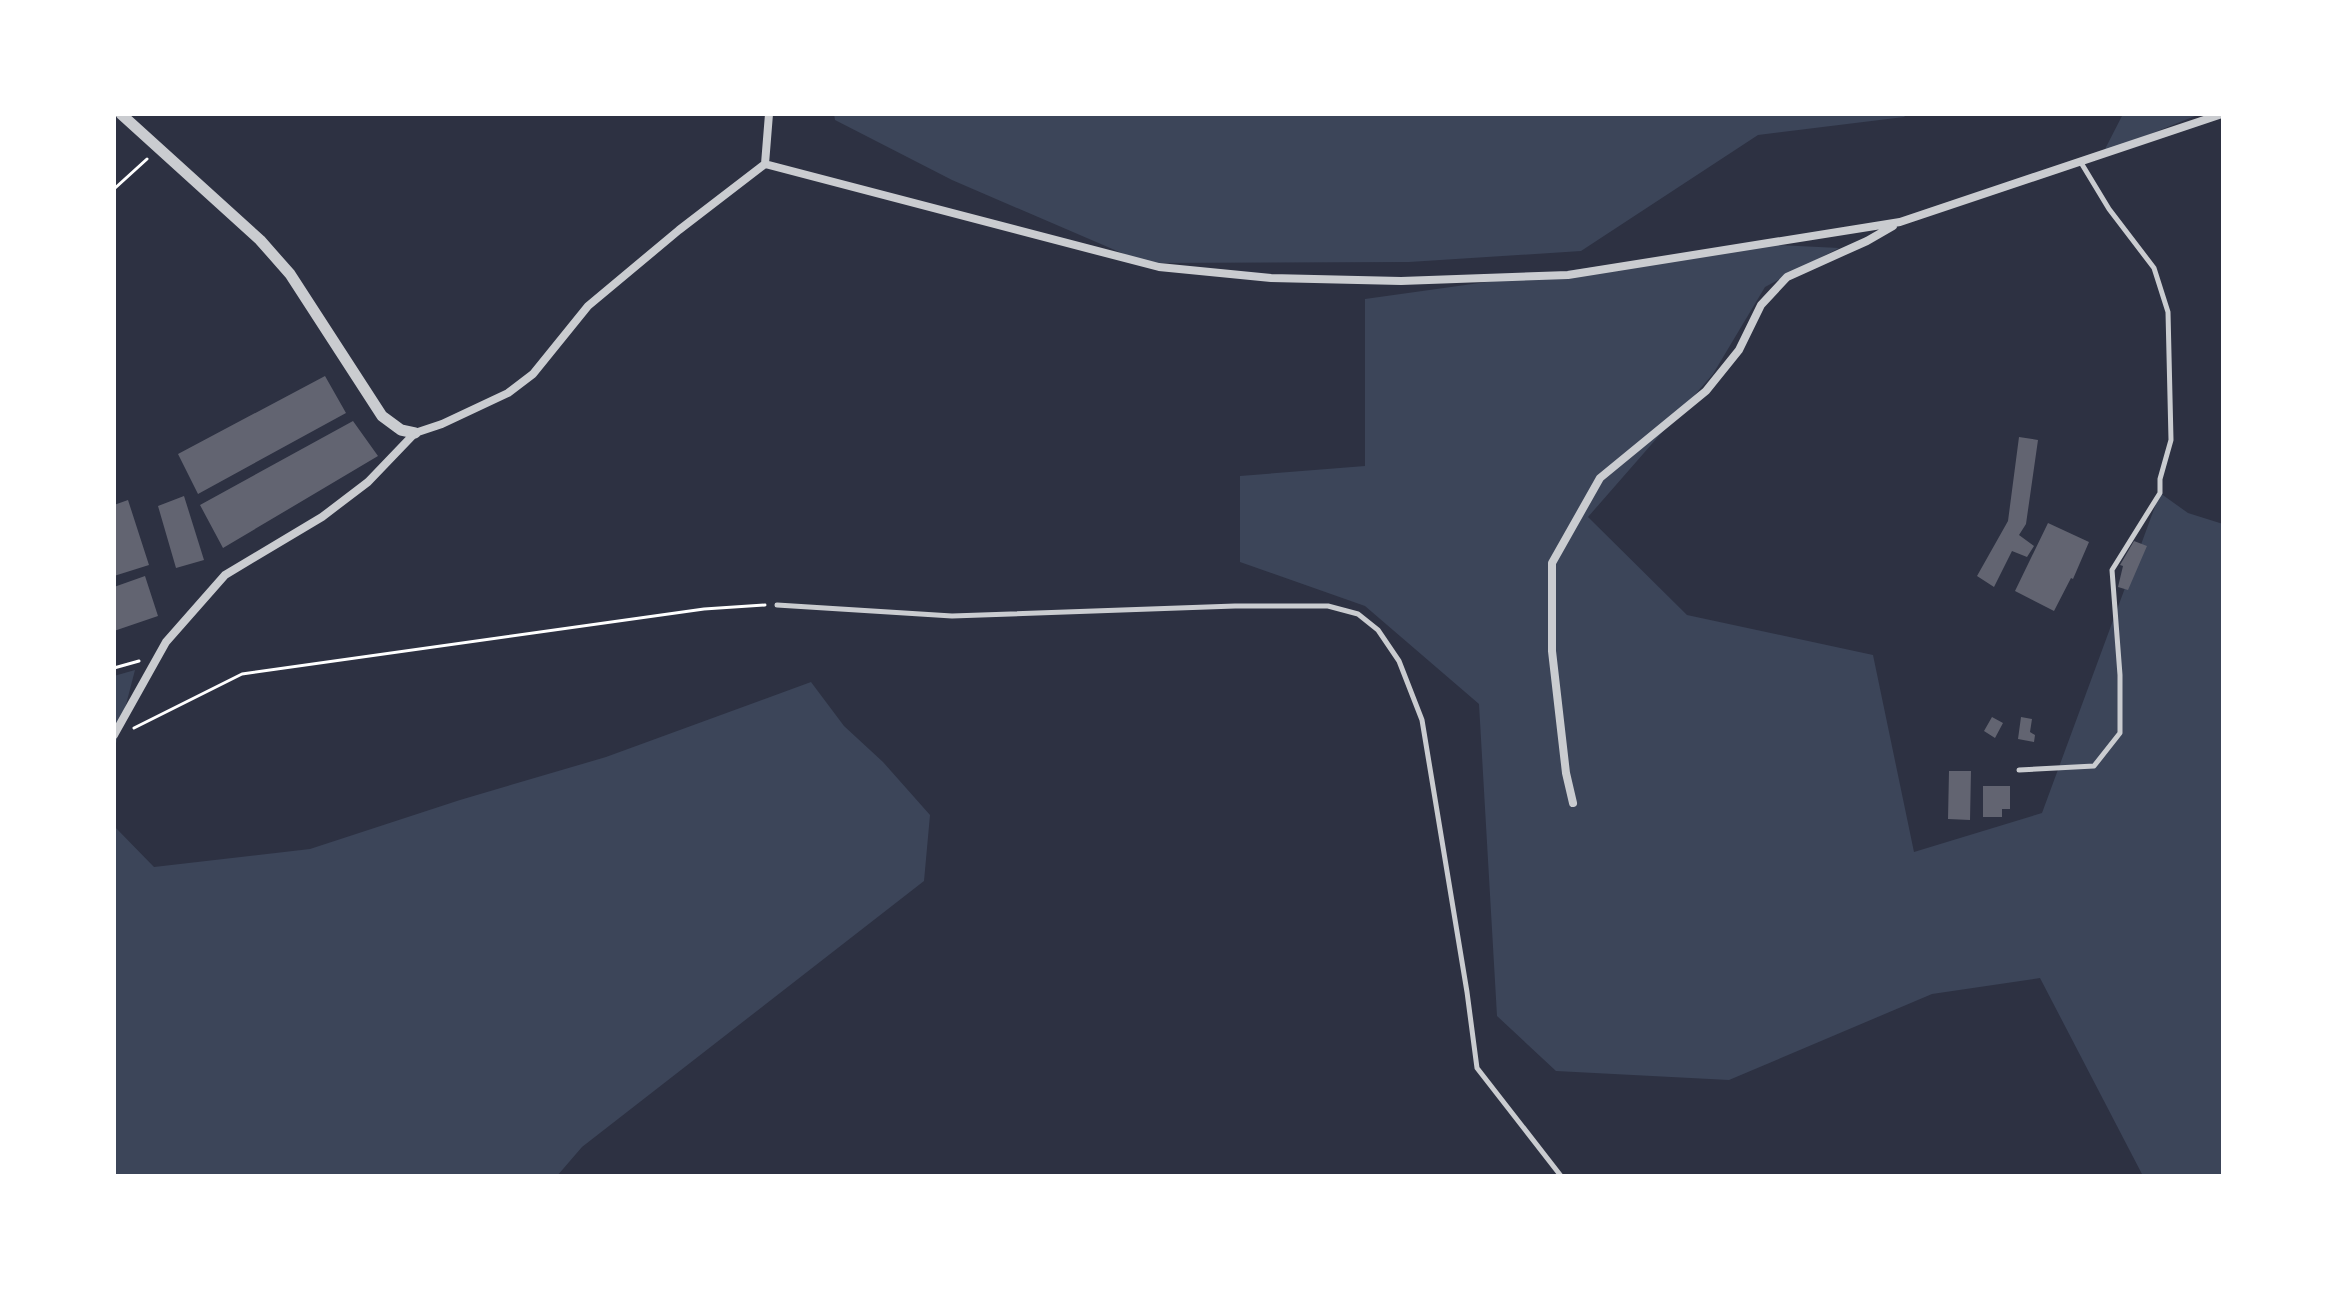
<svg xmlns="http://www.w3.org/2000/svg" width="2337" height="1290" font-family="'Archivo Narrow',sans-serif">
<rect width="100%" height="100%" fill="#2d3142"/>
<!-- green -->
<path fill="#3c4559" d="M834,114H1907L1904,117L1758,135L1581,251L1409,262L1145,263L952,180L835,120Z
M2123,114H2200L2103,153Z
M1760,244L1839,248L1765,287L1713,374L1588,517L1687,615L1873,655L1914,852L2042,813L2160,493L2188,513L2223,524V1176H2143L2040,978L1932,994L1729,1080L1556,1071L1497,1016L1479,704L1365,606L1240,562V476L1365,466V299Z
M135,670L114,751V676Z
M811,682L844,726L883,762L930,815L924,881L582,1147L557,1176H114V826L154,867L310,849L460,800L606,757Z"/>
<!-- building -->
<path fill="#626471" d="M325,376L346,413L198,494L178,454Z
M353,421L378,456L223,548L200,505Z
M2019,437L2038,440L2026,524L2019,535L2034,546L2027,557L2012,551L1994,587L1977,576L2008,521Z
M184,496L204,560L176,568L158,506Z
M128,500L149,565L114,576V505Z
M2048,523L2089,542L2073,579L2071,578L2054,611L2015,591Z
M2134,541L2147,546L2128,590L2118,587L2123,566L2120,565Z
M145,576L158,616L114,631V587Z
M1992,717L2003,723L1995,738L1984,731Z
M2021,717L2032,719L2030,732L2035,735L2034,742L2018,739Z
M1949,771H1971L1970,820L1948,819Z
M1983,786H2010V809H2002V817H1983Z"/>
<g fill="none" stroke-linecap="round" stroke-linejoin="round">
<!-- path -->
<path stroke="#fff" stroke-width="3" d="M114,189L147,159
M114,668L139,661
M134,728L242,674L704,609L765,605"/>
<!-- service -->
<path stroke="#caccd0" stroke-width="5" d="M777,605L952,616L1235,606H1328L1358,614L1378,630L1399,661L1422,720L1467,992L1477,1068L1561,1176
M2019,770L2094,766L2120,733V675L2112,570L2160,493V479L2171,440L2168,312L2154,268L2109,209L2080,161"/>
<!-- minor -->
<path stroke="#caccd0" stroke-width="8" d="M765,164L1159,267L1271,278L1401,281L1568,275L1900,222L2222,114
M114,735L166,642L225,575L322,517L368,482L415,433L442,424L508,393L533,374L588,306L679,230L765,164L769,114
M1573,803L1566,773L1552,651V563L1600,478L1706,391L1739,350L1761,305L1787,277L1867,241L1893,226"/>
<!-- tertiary -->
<path stroke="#caccd0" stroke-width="11" d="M121,114L260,240L290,274L382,416L401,430L415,433"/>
</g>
<!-- border -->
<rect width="2337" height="1290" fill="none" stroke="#ffffff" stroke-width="232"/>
</svg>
